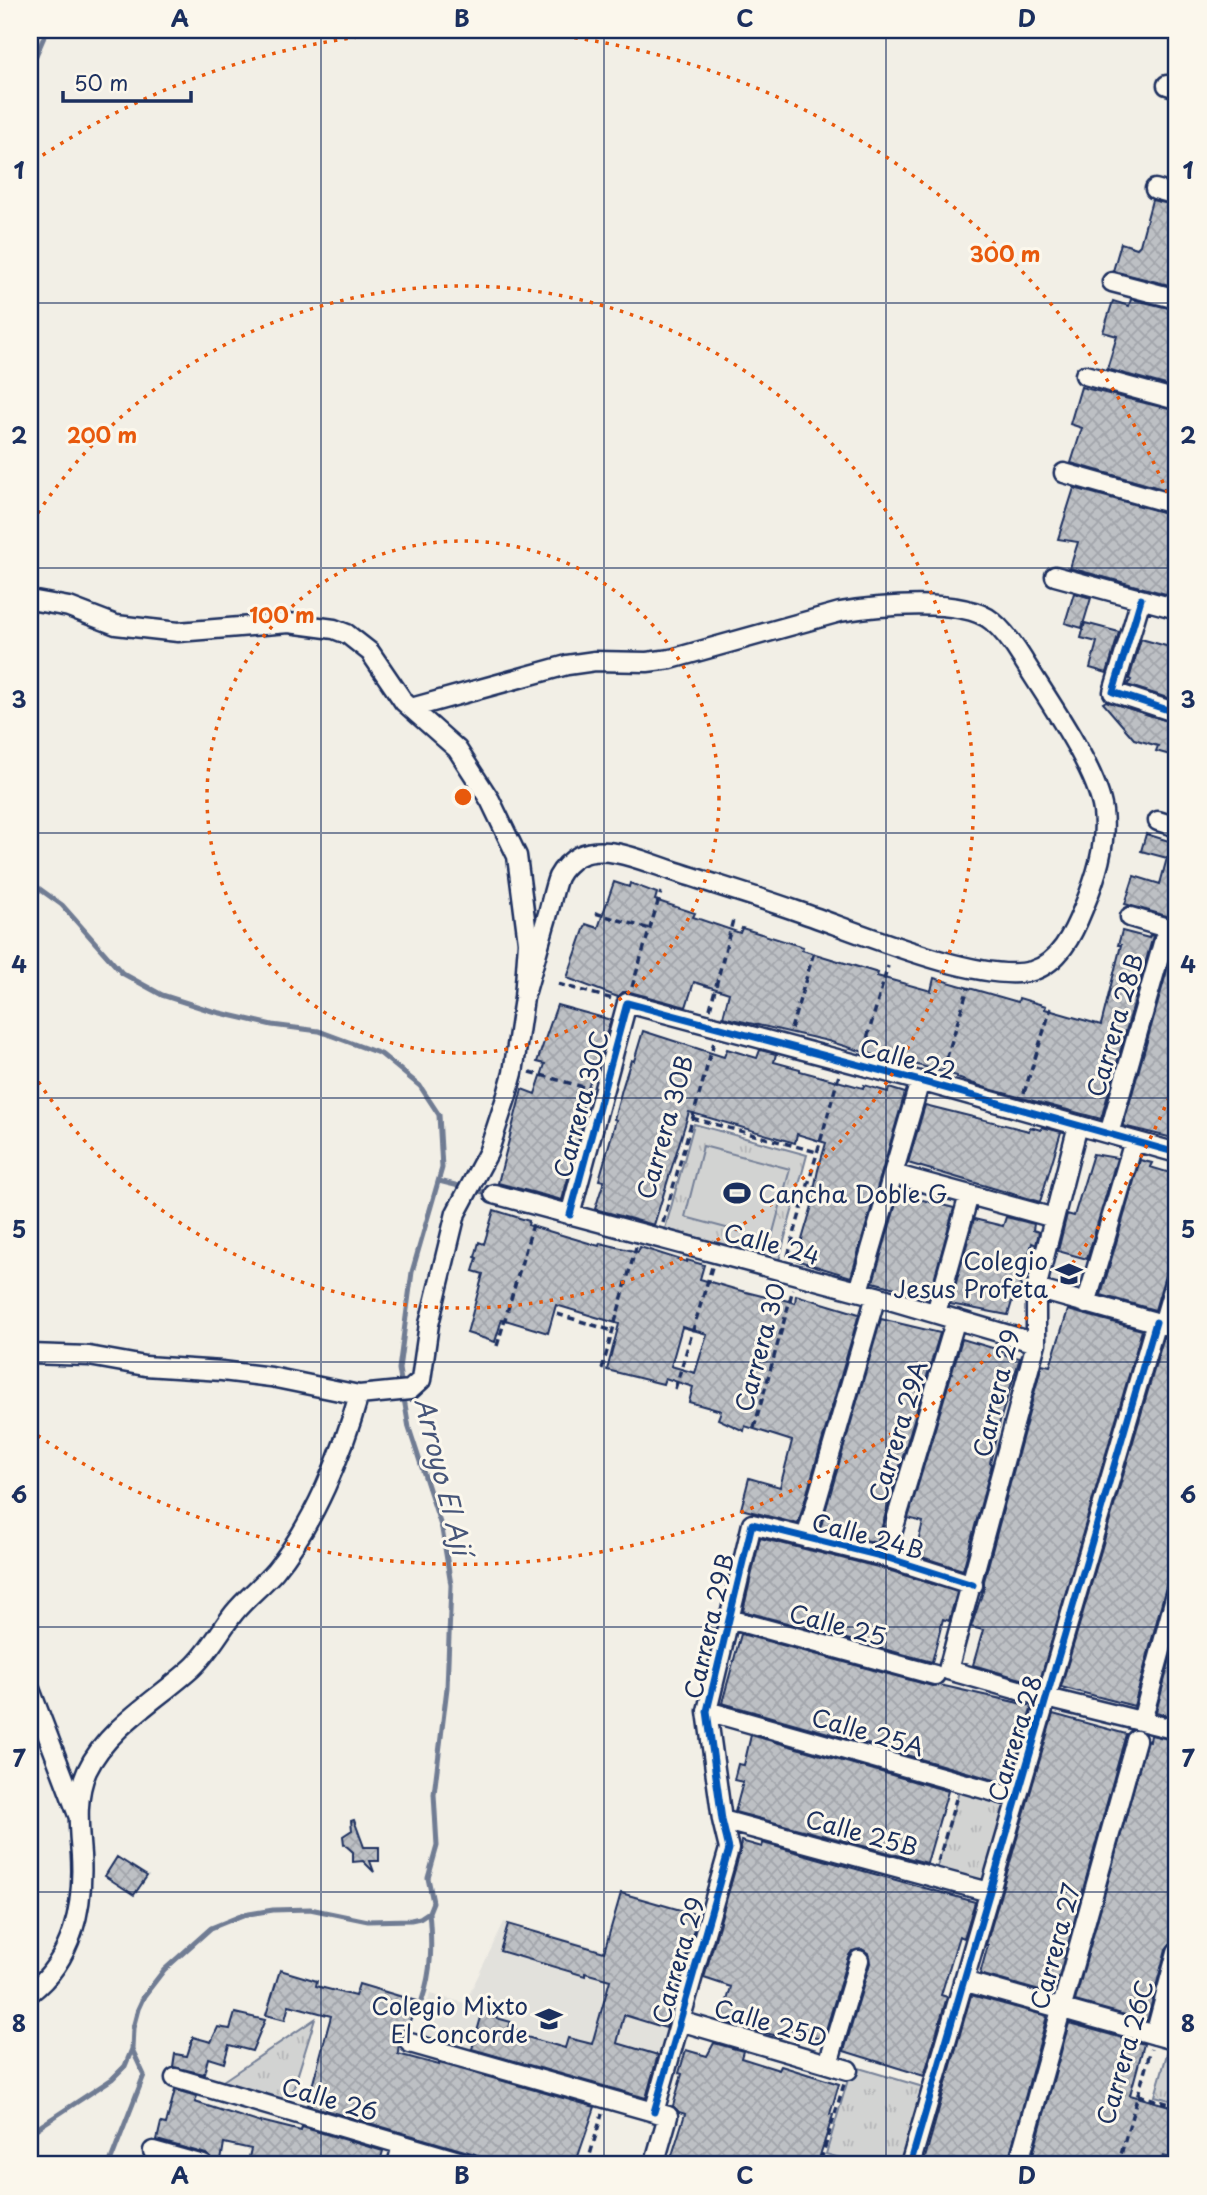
<svg xmlns="http://www.w3.org/2000/svg" width="1207" height="2195" font-family="'Playpen Sans',sans-serif">
<defs>
<pattern id="park-tufts" width="24" height="20" patternUnits="userSpaceOnUse" patternTransform="scale(1.75)"><rect width="24" height="20" fill="#d2d3d2"/><path d="M3 7l-1-3M5 7V3M7 7l1-3M15 17l-1-3M17 17v-4M19 17l1-3" fill="none" stroke="#b4b5b7"/></pattern>
<pattern id="building-cross-hatch" width="8" height="8" patternUnits="userSpaceOnUse" patternTransform="scale(1.75)"><rect width="8" height="8" fill="#bdc0c4"/><path d="M0 0l8 8M0 8l8-8" fill="none" stroke="#a2a5ab"/></pattern>
</defs>
<rect width="100%" height="100%" fill="#f2efe6"/>
<filter id="ink" filterUnits="userSpaceOnUse"><feTurbulence type="fractalNoise" baseFrequency=".0143" numOctaves="2"/><feDisplacementMap in="SourceGraphic" scale="14" xChannelSelector="R" yChannelSelector="G"/><feConvolveMatrix kernelMatrix="1 2 1 2 8 2 1 2 1" color-interpolation-filters="sRGB"/></filter>
<g filter="url(#ink)">
<!-- built -->
<path fill="#e2e1dc" d="M1054,1252L1093,1262L1084,1297L1045,1286Z
M504,1922L687,1972L651,2102L420,2035L430,1994L465,2003Z"/>
<!-- park -->
<path fill="url(#park-tufts)" stroke="#768198" stroke-width="2" d="M694,1124L807,1155L779,1260L665,1229Z
M960,1788L1012,1803L986,1888L935,1874Z
M315,2019L289,2103L217,2085Z
M1177,2019V2102L1155,2096Z
M852,2066L923,2087L900,2165H864L826,2154Z"/>
<!-- pitch -->
<path fill="#d2d3d2" stroke="#768198" stroke-width="2" d="M703,1146L790,1169L771,1240L685,1217Z"/>
<g fill="none" stroke-linecap="round" stroke-linejoin="round">
<!-- stream -->
<path stroke="#707b93" stroke-width="5" d="M30,69L47,30
M30,882L62,905L122,973L162,995L212,1011L272,1025L319,1031L381,1054L420,1086L439,1115L442,1168L412,1272L399,1369L409,1428L442,1529L451,1585L447,1688L434,1794L437,1846L428,1878L433,1902L429,1912L420,1918L411,1920L368,1921L310,1909L273,1910L243,1915L211,1928L164,1970L144,1996L138,2009L133,2028L132,2049L125,2066L112,2079L30,2133
M439,1181L491,1194
M422,2000C432,1971 432,1943 429,1912
M109,2165L144,2075L132,2049"/>
</g>
<!-- building -->
<path fill="url(#building-cross-hatch)" stroke="#1b2f5e" stroke-width="2" fill-rule="evenodd" d="M1152,200L1177,206V287L1113,271L1121,243L1137,248L1140,245Z
M1131,299L1177,310V388L1107,369L1117,336L1103,332L1113,301L1129,306Z
M1081,387L1177,411V493L1071,463L1082,428L1070,424Z
M1074,488L1177,516V597L1070,568L1078,542L1058,539Z
M1074,593L1091,598L1082,628L1065,623Z
M1085,623L1119,632L1107,673L1090,668L1097,642L1081,638Z
M1141,639L1177,649V701L1127,685L1131,680L1129,679Z
M1106,701L1177,724V757L1156,751L1158,746L1134,739L1103,703Z
M1146,834L1172,842L1173,838H1177V919L1125,904L1134,876L1160,884L1167,858L1141,851Z
M614,882L629,887L630,883L657,893L655,900L695,913L693,917L740,933L742,928L803,947L802,950L878,973L877,976L931,991L934,978L1018,1002L1019,998L1046,1006L1045,1009L1101,1025L1121,945H1118L1122,931L1149,938L1150,935L1153,936L1101,1119L989,1089L957,1078V1076L907,1062L906,1065L828,1041L723,1017L729,993L694,982L686,1007L630,992H623L618,997L567,978L586,924L598,928Z
M1175,942H1177V1139L1123,1126Z
M557,1005L611,1020L585,1096L578,1127L582,1128L562,1200L498,1183L522,1089L535,1094L545,1064L537,1062Z
M643,1031L724,1057L727,1049L757,1058L760,1050L776,1054L774,1062L800,1069V1071L863,1088L864,1085L888,1092L889,1088L905,1093L851,1277L796,1260L814,1199H812L818,1170L826,1143L797,1134L795,1143L689,1112L654,1225L595,1209L604,1181L599,1180L616,1120L614,1119L622,1089L631,1060L634,1061Z
M925,1105L1029,1131L1030,1127L1041,1130L1042,1127L1061,1132L1040,1202L908,1163Z
M1093,1154L1117,1158L1087,1259L1058,1251L1067,1214L1074,1216Z
M1140,1160L1152,1163L1150,1167L1177,1175V1265L1170,1267L1166,1272L1155,1310L1101,1295Z
M899,1194L954,1208L929,1297L873,1282Z
M494,1210L529,1221L528,1225L599,1246L600,1243L638,1252L640,1247L687,1262V1260L704,1265L700,1279L738,1290L766,1297L767,1295L795,1303L796,1295L859,1314L798,1524L741,1509L749,1478L780,1487L792,1441L745,1426L744,1431L718,1419L721,1411L689,1402L693,1387L665,1378L663,1384L607,1370L619,1324L556,1305L548,1333L502,1319L495,1342L467,1333L483,1274L473,1271L477,1258L475,1257L479,1242L484,1244ZM682,1327L707,1334L695,1373L671,1366Z
M1006,1217L1034,1224L1033,1230L1039,1232L1036,1245L1032,1243L1020,1289L1016,1288L1008,1315L950,1304L974,1219L1003,1226Z
M1068,1310L1142,1330L1039,1684L973,1665L983,1630L971,1627L984,1588V1581L1042,1364L1050,1366Z
M881,1319L940,1333L877,1543L820,1529Z
M1164,1336L1177,1339V1579L1169,1582L1166,1587L1134,1706L1061,1687Z
M962,1339L1006,1352L1005,1355L1020,1358L1001,1417L990,1463L992,1464L963,1570L915,1555L923,1522L908,1518Z
M760,1538L882,1568L957,1592L949,1621L943,1619L932,1662L743,1611Z
M1177,1633V1718L1156,1712Z
M741,1634L932,1686L940,1685L1032,1706L1009,1784L722,1703Z
M1053,1714L1126,1734L1054,1995L980,1974L988,1945H986Z
M751,1735L948,1791L927,1863L735,1812L743,1782L734,1780L738,1764L744,1765Z
M1151,1735L1177,1741V1922L1172,1942L1166,1949L1147,2021L1075,2001L1147,1740L1150,1741Z
M354,1820L364,1847H379V1861H370L374,1872L363,1861L353,1862V1852L344,1844L343,1836L352,1830L351,1821Z
M741,1841L762,1847L763,1843L975,1902L964,1938L959,1936L941,1995L947,1997L924,2076L844,2051L870,1963L868,1953L862,1949L852,1951L848,1957L823,2040L784,2028L781,2037L721,2021L731,1987L704,1978L740,1852Z
M117,1857L147,1876L134,1895L105,1876Z
M621,1893L698,1915L666,2028L624,2015L617,2043L658,2055L646,2098L472,2049L482,2014L511,2022L509,2028L524,2032L523,2036L565,2048L568,2038L592,2044L610,1980L585,1973V1976L500,1951L508,1924L604,1952Z
M280,1970L317,1981L316,1986L355,1996L359,1984L416,2001L408,2028L405,2027L399,2039L398,2054L439,2065V2063L595,2107L575,2165H485L487,2161L475,2154L307,2105L331,2016L289,2005L285,2020L266,2015Z
M971,1995L1047,2016L1007,2165H923Z
M235,2013L265,2020L252,2051L229,2045L224,2063L208,2058L204,2074L173,2067L175,2054L187,2056L193,2037L211,2042L218,2027L230,2029Z
M1069,2023L1144,2044L1130,2095L1177,2108V2149L1175,2159L1163,2156L1160,2165H1030Z
M714,2043L743,2051L741,2058L779,2070L781,2066L839,2084L830,2114L833,2115L817,2165H669L685,2114L679,2112L673,2106L682,2074L679,2073L686,2050L707,2056Z
M175,2090L197,2096L195,2102L261,2123V2121L301,2131L302,2127L383,2151L379,2165H298L276,2160L275,2165H247L251,2149L224,2143L221,2161L212,2159L206,2154L157,2140L161,2123L166,2124Z"/>
<g fill="none" stroke-linecap="round" stroke-linejoin="round">
<defs>
<path id="minor" d="M1167,85L1177,88
M1155,189L1177,195
M1112,282L1177,299
M1085,375L1177,400
M1064,473L1177,505
M1055,576L1177,609
M1141,599L1113,692L1177,713
M30,600L69,607L116,625L178,632L289,623L334,629L347,634L370,652L404,702L457,749L490,800L517,856L528,942L524,998L513,1073L507,1095L488,1153L456,1213L429,1324L421,1380L410,1390L359,1395L271,1377L222,1371L145,1366L89,1356L30,1354
M411,708L567,665L595,661L647,662L671,659L840,612C875,606 963,597 992,621C1004,631 1014,645 1022,658C1045,696 1097,768 1103,811C1107,845 1096,878 1083,909C1073,934 1059,963 1032,971C980,985 851,929 797,911C755,896 713,884 671,870C645,862 607,843 579,856C571,860 562,869 558,877C553,890 551,904 547,917C539,944 532,971 524,998
M1158,821L1177,827
M1130,917L1177,931
M1078,1125L1036,1289V1343L948,1670L1047,1698L1177,1730
M1109,1134L1167,929
M893,1174L1054,1218
M494,1194L876,1296L1036,1343
M570,1215L627,1003L920,1081L1177,1153
M1036,1289L1177,1328
M859,1291L920,1081
M1086,1304L1134,1141
M936,1313L969,1195
M1163,1324L1177,1276
M806,1538L876,1296
M885,1557L956,1319
M729,1619L935,1675
M30,1689L78,1815
M707,1711L1016,1798
M1142,1721L1177,1590
M722,1820L989,1892
M963,1981L1177,2041
M30,1993C73,1960 84,1906 81,1855C79,1828 75,1797 87,1771C107,1728 158,1699 192,1668C209,1652 220,1631 234,1613C246,1598 262,1586 275,1571C314,1524 342,1454 359,1395
M680,2021L848,2070
M1155,2035L1177,1952
M410,2043L668,2116L654,2165
M828,2064L859,1960
M175,2078L472,2165
M654,2112L729,1849L722,1820L707,1711L752,1524L885,1557L973,1585
M153,2151L203,2165
M397,2165L402,2145
M910,2165L1156,1322
M1018,2165L1136,1740"/>
</defs>
<!-- minor casing -->
<use href="#minor" stroke="#1b2f5e" stroke-width="23"/>
<!-- path -->
<path stroke="#1b2f5e" stroke-width="3.5" stroke-dasharray="7 5" stroke-linecap="butt" d="M595,913L650,929
M558,984L613,999
M632,987L661,892
M710,1009L734,916
M791,1029L814,952
M864,1049L888,966
M943,1070L968,988
M530,1072L587,1088
M1024,1093L1051,1008
M692,1118L817,1152
M663,1223L714,1042
M788,1256L839,1075
M557,1314L613,1331
M497,1346L534,1221
M602,1369L636,1247
M675,1389L712,1267
M754,1428L793,1289
M938,1862L956,1799
M1138,2095L1177,2106
M821,2160L844,2084
M587,2165L602,2114
M1118,2165L1151,2049"/>
<!-- minor -->
<use href="#minor" stroke="#fbf7ec" stroke-width="18"/>
<defs>
<path id="cycleway" d="M1141,599L1113,692L1177,713
M570,1215L627,1003L920,1081L1177,1153
M654,2112L729,1849L722,1820L707,1711L752,1524L885,1557L973,1585
M910,2165L1156,1322"/>
</defs>
<!-- cycleway casing -->
<use href="#cycleway" stroke="#fbf7ec" stroke-width="11"/>
<!-- cycleway -->
<use href="#cycleway" stroke="#0057b8" stroke-width="7"/>
</g>
</g>
<!-- grid -->
<path fill="none" stroke="#1b2f5e" stroke-width="2" stroke-opacity="0.55" d="M321,30V2165M604,30V2165M886,30V2165M30,303H1177M30,568H1177M30,833H1177M30,1098H1177M30,1362H1177M30,1627H1177M30,1892H1177"/>
<!-- distance rings -->
<g fill="none" stroke="#e8590c" stroke-width="3.5" stroke-dasharray="3.5 7">
<circle cx="463" cy="797" r="256"/>
<path d="M32 522A511 511 0 1 1 32 1072"/>
<path d="M1177 1078A767 767 0 0 1 34 1433M34 161A767 767 0 0 1 1177 516"/>
</g>
<!-- icons -->
<defs>
<symbol id="stadium-bare" viewBox="-9 -9 18 18"><path d="M0-5a6.5 5 0 1 0 0 10a6.5 5 0 1 0 0-10ZM-3.5-1.8h7v3.6h-7Z" fill="#1b2f5e" stroke="#fbf7ec" stroke-width="2.5" paint-order="stroke"/></symbol>
<symbol id="school-bare" viewBox="-9 -9 18 18"><path d="M0-5L7-2L0 1L-7-2ZM-4 1L0 2.5L4 1V4Q0 6-4 4Z" fill="#1b2f5e" stroke="#fbf7ec" stroke-width="2.5" paint-order="stroke"/></symbol>
</defs>
<g fill-rule="evenodd">
<use href="#stadium-bare" x="718" y="1174" width="38" height="38"/>
<use href="#school-bare" x="1050" y="1255" width="38" height="38"/>
<use href="#school-bare" x="530" y="2000" width="38" height="38"/>
</g>
<g text-anchor="middle" dominant-baseline="central" stroke-width="6" stroke-linejoin="round" paint-order="stroke">
<!-- street labels -->
<g font-size="24" fill="#1b2f5e" stroke="#fbf7ec">
<text transform="translate(1114 1025) rotate(-74)">Carrera 28B</text>
<text transform="translate(908 1058) rotate(15)">Calle 22</text>
<text transform="translate(580 1104) rotate(-75)">Carrera 30C</text>
<text transform="translate(664 1127) rotate(-74)">Carrera 30B</text>
<text transform="translate(772 1243) rotate(15)">Calle 24</text>
<text transform="translate(759 1347) rotate(-75)">Carrera 30</text>
<text transform="translate(995 1393) rotate(-77)">Carrera 29</text>
<text transform="translate(897 1431) rotate(-73)">Carrera 29A</text>
<text transform="translate(868 1535) rotate(15)">Calle 24B</text>
<text transform="translate(838 1624) rotate(15)">Calle 25</text>
<text transform="translate(708 1626) rotate(-77)">Carrera 29B</text>
<text transform="translate(868 1731) rotate(16)">Calle 25A</text>
<text transform="translate(1014 1738) rotate(-73)">Carrera 28</text>
<text transform="translate(862 1832) rotate(15)">Calle 25B</text>
<text transform="translate(1054 1946) rotate(-75)">Carrera 27</text>
<text transform="translate(677 1960) rotate(-74)">Carrera 29</text>
<text transform="translate(771 2022) rotate(16)">Calle 25D</text>
<text transform="translate(1124 2052) rotate(-74)">Carrera 26C</text>
<text transform="translate(330 2098) rotate(16)">Calle 26</text>
</g>
<!-- poi labels -->
<g font-size="24" fill="#1b2f5e" stroke="#fbf7ec" text-anchor="end">
<text x="758" y="1193" text-anchor="start">Cancha Doble G</text>
<text x="1048" y="1260">Colegio<tspan x="1048" dy="28">Jesus Profeta</tspan></text>
<text x="528" y="2005">Colegio Mixto<tspan x="528" dy="28">El Concorde</tspan></text>
</g>
<!-- water labels -->
<g font-size="26" font-style="italic" fill="#465579" stroke="#fbf7ec">
<text transform="translate(444 1476) rotate(76)">Arroyo El Ají</text>
</g>
</g>
<circle cx="463" cy="797" r="10" fill="#e8590c" stroke="#fbf7ec" stroke-width="3.5"/>
<g font-size="21" text-anchor="middle" font-weight="bold" fill="#e8590c" stroke="#fbf7ec" stroke-width="6" stroke-linejoin="round" paint-order="stroke">
<text x="1005" y="262">300 m</text>
<text x="102" y="443">200 m</text>
<text x="282" y="623">100 m</text>
</g>
<!-- margin -->
<rect width="1207" height="2195" fill="none" stroke="#fbf7ec" stroke-width="77"/>
<!-- scale -->
<path d="M63 91v10h128v-10" fill="none" stroke="#1b2f5e" stroke-width="3.5"/>
<text x="74" y="91" font-size="21" fill="#1b2f5e" stroke="#fbf7ec" stroke-width="5" paint-order="stroke">50 m</text>
<rect x="38" y="38" width="1130" height="2118" fill="none" stroke="#1b2f5e" stroke-width="2.5"/>
<g font-size="23" text-anchor="middle" font-weight="bold" fill="#1b2f5e">
<text x="180" y="27">A</text>
<text x="462" y="27">B</text>
<text x="745" y="27">C</text>
<text x="1027" y="27">D</text>
<text x="19" y="179">1</text>
<text x="1188" y="179">1</text>
<text x="19" y="444">2</text>
<text x="1188" y="444">2</text>
<text x="19" y="708">3</text>
<text x="1188" y="708">3</text>
<text x="19" y="973">4</text>
<text x="1188" y="973">4</text>
<text x="19" y="1238">5</text>
<text x="1188" y="1238">5</text>
<text x="19" y="1503">6</text>
<text x="1188" y="1503">6</text>
<text x="19" y="1767">7</text>
<text x="1188" y="1767">7</text>
<text x="19" y="2032">8</text>
<text x="1188" y="2032">8</text>
<text x="180" y="2184">A</text>
<text x="462" y="2184">B</text>
<text x="745" y="2184">C</text>
<text x="1027" y="2184">D</text>
</g>
</svg>
